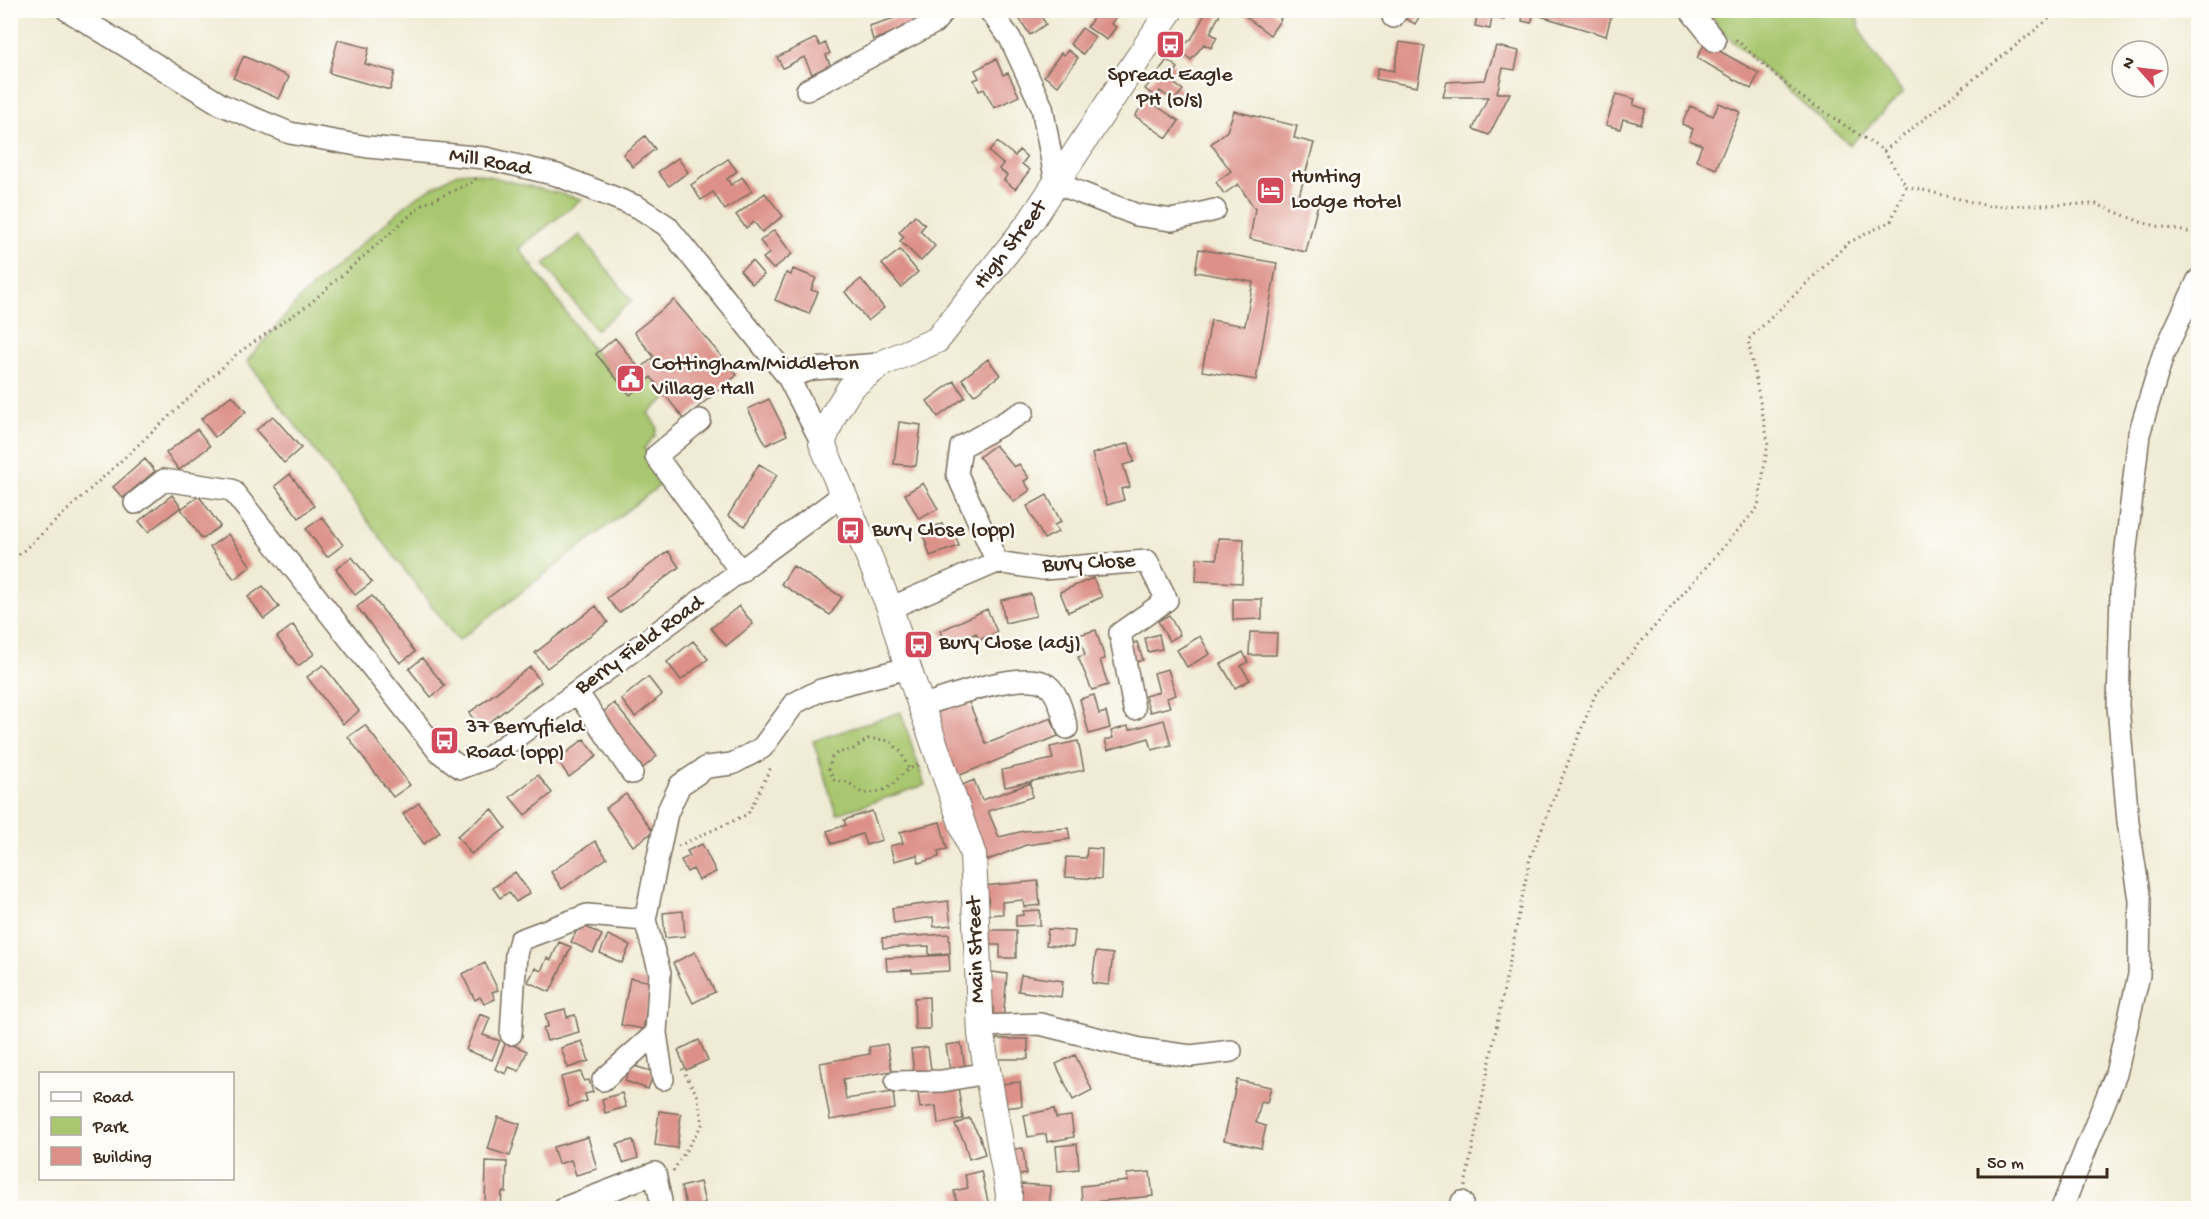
<svg xmlns="http://www.w3.org/2000/svg" width="2209" height="1219" font-family="'Gochi Hand',sans-serif">
<rect width="100%" height="100%" fill="#fdfcf7"/>
<filter id="ink" filterUnits="userSpaceOnUse"><feTurbulence type="fractalNoise" baseFrequency=".0167" numOctaves="2"/><feDisplacementMap in="SourceGraphic" scale="12" xChannelSelector="R" yChannelSelector="G"/><feConvolveMatrix kernelMatrix="1 2 1 2 8 2 1 2 1" color-interpolation-filters="sRGB"/></filter>
<filter id="wash" filterUnits="userSpaceOnUse"><feTurbulence type="fractalNoise" baseFrequency=".008" numOctaves="4" result="noise"/><feDisplacementMap in="SourceGraphic" scale="24" xChannelSelector="R" yChannelSelector="G"/><feGaussianBlur stdDeviation="1.35" result="paint"/><feColorMatrix in="noise" values="0 0 0 0 0 0 0 0 0 0 0 0 0 0 0 0 0 1.4 0 .05"/><feComposite in="paint" operator="in"/></filter>
<g filter="url(#wash)">
<rect width="100%" height="100%" fill="#f0ebd4"/>
<!-- green -->
<path fill="#a9c76f" stroke="#727846" stroke-width="1.5" d="M1709,11H1856C1859,41 1886,69 1903,93L1850,145L1719,29Z
M472,172L582,199L519,248L596,354L629,394L651,377L667,398L648,413L657,427L655,436L644,448L668,479L458,641L247,361L302,296L414,198L457,173Z
M580,235L632,301L596,330L544,264Z
M901,712L925,785L837,814L813,741Z"/>
<g id="blocks">
<!-- building -->
<path fill="#dc9088" d="M893,10H912L917,25L873,40L869,26L895,18Z
M1017,10H1037L1046,24L1030,35L1015,12Z
M1098,10H1113L1118,13L1111,24L1116,27L1107,40L1087,27Z
M1207,10H1222L1210,33L1217,37L1211,48L1204,44L1191,60L1179,50L1192,38Z
M1237,10H1271L1281,19L1270,35Z
M1405,10H1423L1415,24L1401,16Z
M1478,10H1506L1504,20L1492,17L1490,29L1475,26Z
M1524,10H1589L1611,17L1606,36L1534,14L1531,23L1522,21Z
M1082,28L1095,37L1083,54L1070,44Z
M816,38L820,46L825,43L830,53L826,55L830,65L812,74L804,57L783,68L777,57Z
M338,40L369,48L365,64L395,72L390,90L329,73Z
M1400,42L1425,46L1417,87L1376,79L1378,68L1394,71Z
M1705,43L1759,73L1751,89L1697,58Z
M1496,46L1519,51L1515,70L1503,68L1497,93H1510L1489,135L1473,129L1488,97H1443L1447,82L1485,80Z
M1068,50L1078,58L1058,86L1044,76L1061,53L1064,55Z
M244,56L289,77L279,99L233,78Z
M996,59L1003,75L1008,73L1019,96L994,108L984,89L979,91L974,80L979,78L975,70Z
M1167,60L1178,68L1169,80L1183,90L1174,101L1160,91L1156,97L1145,89Z
M1616,94L1635,99L1633,105L1646,109L1641,124L1623,119L1620,129L1606,125Z
M1146,99L1179,121L1167,138L1135,116Z
M1719,103L1740,112L1716,169L1696,160L1702,145L1689,140L1693,129L1682,124L1690,106L1713,116Z
M1234,111L1297,126L1294,138L1314,143L1299,196L1319,200L1306,252L1250,239L1255,209L1238,184L1224,194L1216,182L1231,171L1211,144L1227,131Z
M645,136L655,149L633,167L623,154Z
M997,142L1015,156L1019,150L1027,157L1022,164L1030,170L1015,189L1004,180L1007,175L999,169L1003,164L989,152Z
M678,158L688,172L669,186L658,172Z
M728,159L737,171L727,179L731,185L742,177L752,191L725,210L713,192L701,200L691,185Z
M765,193L783,216L762,232L754,222L746,228L736,215Z
M915,215L925,225L920,231L935,246L921,261L900,241L904,237L899,232Z
M774,230L792,254L773,269L763,258L770,253L760,241Z
M1199,249L1277,263L1256,380L1202,371L1211,320L1245,326L1253,282L1195,272Z
M900,250L918,272L901,287L882,264Z
M752,261L764,275L752,284L740,270Z
M793,269L816,278L811,290L818,292L809,314L775,300L786,273L791,275Z
M861,279L884,308L868,321L845,292Z
M674,300L737,375L684,419L651,377L630,395L596,354L615,338L640,369L654,357L634,332Z
M988,359L1000,375L974,395L962,379Z
M954,381L965,397L938,417L927,401Z
M232,395L246,412L215,437L201,419Z
M769,399L787,435L766,445L748,409Z
M273,416L301,448L284,463L256,430Z
M899,422L921,425L916,466L894,464Z
M197,429L210,446L179,470L166,453Z
M1129,443L1134,462L1123,465L1130,487L1121,489L1124,500L1107,505L1092,454Z
M995,445L1014,467L1019,464L1029,478L1024,481L1030,490L1014,502L979,457Z
M145,459L155,471L123,498L113,487Z
M759,464L777,475L745,526L728,516Z
M290,474L314,506L299,518L275,486Z
M923,483L938,509L919,519L905,494Z
M172,495L181,507L148,532L139,521Z
M1047,495L1061,522L1054,525L1058,532L1044,539L1027,506Z
M199,496L220,526L202,539L181,509Z
M322,517L343,545L327,557L306,529Z
M942,524L944,530L953,527L959,546L930,556L922,530Z
M228,534L251,566L234,579L210,547Z
M1218,538L1244,539L1242,583L1196,581L1197,558L1217,559Z
M668,551L679,567L619,613L607,598Z
M352,557L372,582L355,595L336,569Z
M793,566L842,597L830,615L781,584Z
M1093,578L1102,597L1068,612L1060,592Z
M263,586L279,607L264,619L248,597Z
M1031,594L1036,616L1005,623L1001,600Z
M372,596L415,652L400,663L357,607Z
M1233,599H1262V619L1233,620Z
M596,606L608,622L547,668L535,653Z
M739,606L753,624L726,646L711,628Z
M987,609L997,632L979,640L976,633L947,646L940,631Z
M1169,615L1180,635L1169,641L1158,621Z
M293,625L314,654L298,666L277,637Z
M1096,630L1105,659L1100,660L1108,685L1092,690L1078,657L1085,655L1079,635Z
M1250,632L1277,633L1276,655H1249Z
M1159,634L1162,649L1148,652L1145,638Z
M1200,636L1210,654L1187,667L1177,650Z
M693,641L708,659L681,680L667,662Z
M1137,642L1143,660L1129,664L1124,646Z
M1243,652L1248,662L1241,666L1250,680L1235,688L1221,664Z
M422,658L445,686L431,697L409,669Z
M323,665L359,711L343,724L307,677Z
M530,667L541,682L481,729L469,713Z
M1168,669L1176,695L1167,698L1170,707L1150,712L1145,696L1159,692L1154,673Z
M648,677L662,695L635,717L621,699Z
M966,695L986,744L1051,718L1058,736L955,777L929,710Z
M1094,695L1099,714L1106,712L1110,728L1089,734L1080,699Z
M614,703L657,756L643,768L600,715Z
M1164,720L1171,745L1152,750L1149,738L1108,750L1105,740L1113,738L1111,731L1128,726L1129,730Z
M365,725L410,785L393,797L348,737Z
M584,739L597,756L569,777L557,760Z
M1078,741L1084,770L1005,787L1002,770L1053,759L1050,747Z
M538,775L552,793L525,815L510,797Z
M974,780L982,800L1031,783L1032,797L988,811L999,837L1024,831L1068,828L1070,839L1026,845L983,862L958,787Z
M626,794L653,832L633,846L606,808Z
M419,803L440,832L424,844L403,814Z
M492,809L506,828L471,854L457,836Z
M872,811L882,840L866,845L862,834L832,844L827,831L846,825L844,820Z
M940,822L947,849L938,851L939,857L919,863L917,855L894,861L890,846L903,843L900,832Z
M595,841L607,858L562,889L551,872Z
M702,844L716,872L699,880L693,869L687,872L681,860L690,856L687,851Z
M1087,848L1102,849L1101,879L1065,877L1066,857L1086,858Z
M515,872L530,893L516,902L509,892L500,898L493,888Z
M1038,881L1040,905L1024,907L1023,900L1002,902L1003,914L986,915L983,886Z
M948,901L951,925L934,927L933,917L894,923L892,908Z
M1040,910V925L1016,926V916L1023,915V911Z
M683,911L685,936L665,938L663,913Z
M580,924L602,935L593,953L571,942Z
M1048,929L1075,931L1073,947L1046,945Z
M986,930H1016V958H1000V945H986Z
M949,934L950,953L929,955V946L883,948L882,938Z
M608,935L630,945L622,963L600,953Z
M559,942L571,947L550,992L528,982L535,968L541,971L547,958L551,960Z
M695,952L715,992L693,1003L673,963Z
M1096,952L1113,954L1109,985L1092,983Z
M949,955L950,971L912,973V970L887,971L886,958Z
M485,963L498,990L492,992L495,999L484,1004L480,997L475,1000L462,974Z
M992,972L1007,974L1003,1021L987,1020Z
M1021,975L1063,981L1061,997L1018,991Z
M630,978L653,982L643,1029L621,1025Z
M929,997L930,1029H915L914,998Z
M565,1009L567,1017L575,1015L579,1032L547,1041L543,1028L548,1026L545,1014Z
M480,1014L490,1018L483,1035L500,1041L492,1060L466,1050Z
M996,1039H1028V1059H996Z
M699,1040L708,1060L686,1070L678,1050Z
M582,1041L589,1061L568,1068L561,1048Z
M506,1042L527,1051L519,1071L509,1067L506,1074L495,1069Z
M961,1043L966,1073L951,1076L946,1045Z
M887,1044L892,1071L843,1079L846,1099L893,1092L895,1109L830,1120L820,1063L870,1054L869,1047Z
M928,1047L932,1077L915,1079L911,1049Z
M1075,1055L1092,1090L1073,1100L1056,1064Z
M631,1065L654,1072L648,1089L625,1081Z
M581,1072L584,1081L589,1080L593,1092L585,1094L587,1101L569,1107L561,1077Z
M1237,1080L1271,1087L1267,1103L1261,1102L1256,1123L1266,1126L1261,1148L1224,1140Z
M1020,1082L1022,1106L1002,1108L1001,1084Z
M958,1087L963,1119L938,1124L936,1106L920,1108L918,1093Z
M622,1093L626,1107L605,1113L602,1099Z
M1054,1109L1056,1118L1071,1116L1074,1137L1047,1142L1046,1134L1028,1137L1024,1115Z
M659,1111L681,1114L677,1148L655,1145Z
M498,1117L520,1124L510,1156L488,1149Z
M969,1118L979,1135L985,1154L969,1159L964,1141L955,1125Z
M588,1137L597,1169L576,1175L571,1160L558,1164L553,1147Z
M633,1140L638,1158L623,1163L617,1144Z
M1077,1144L1079,1169L1058,1171L1056,1146Z
M1023,1148L1026,1174L1010,1176L1007,1150Z
M486,1161L507,1162L506,1192H502L501,1208H485Z
M981,1171L989,1206L958,1208L954,1191L968,1188L965,1175Z
M1150,1172L1153,1196L1082,1203L1081,1186L1128,1181L1127,1174Z
M700,1182L705,1203L687,1207L681,1187Z
M1020,1184L1051,1186L1049,1208H1019Z"/>
</g>
</g>
<g filter="url(#ink)">
<use href="#blocks" fill-opacity="0" stroke="#7a6e5e" stroke-width="1.5"/>
<g fill="none" stroke-linecap="round" stroke-linejoin="round">
<defs>
<path id="minor" d="M67,10L222,105L290,133L368,147L485,158L557,175L638,207L667,226L788,377L822,443
M989,10L1010,38L1042,107L1056,183L1137,215L1172,220L1215,210
M1690,10L1715,41
M1393,17L1398,10
M807,90L934,23L945,10
M788,377L813,369L881,364
M700,420L656,456L741,572
M135,503L164,480L232,490L438,751L461,768L488,758L844,494
M997,562L957,474L961,447L1023,412
M890,608L997,562L1043,569L1147,561L1167,600L1120,633L1134,709
M577,692L632,773
M921,706C948,697 1019,671 1044,683C1058,689 1063,715 1067,728
M981,1026L1040,1024L1140,1049L1191,1056L1231,1051
M511,1034L516,954L520,940L587,915L645,920
M663,1079L656,1033L660,973L645,920L667,813L680,785L707,767L732,764L762,748L795,703L821,690L908,668
M603,1080L656,1033
M896,1082L942,1081L987,1073
M564,1208L655,1173L661,1201L658,1208
M1460,1208L1462,1202
M2062,1208L2116,1074L2139,975L2140,900L2128,822L2118,706L2121,592L2139,434L2163,355L2198,280"/>
<g id="major">
<path id="s1" d="M1008,1208L1009,1194L981,1035L973,855L908,668L890,608L822,443L834,414L851,387L881,364L937,340L1031,221L1170,10"/>
</g>
</defs>
<!-- minor casing -->
<use href="#minor" stroke="#7a6e5e" stroke-width="24"/>
<!-- major casing -->
<use href="#major" stroke="#7a6e5e" stroke-width="28"/>
<!-- path -->
<path stroke="#7a6e5e" stroke-width="3" stroke-dasharray="1.5 4.5" stroke-linecap="butt" d="M1884,151L2060,10
M1906,186L1988,206L2096,204L2143,223L2198,234
M10,563L238,353L308,305L422,205L475,181L477,176
M908,768L901,752L890,741L877,739H868L852,750L837,753L832,757L829,769L834,780L848,782L862,793C902,793 891,773 921,764
M678,846L748,814L772,765
M673,1171L703,1123L697,1095L680,1065
M1465,1186L1530,858L1595,695L1758,507L1768,442L1748,340L1848,243L1891,221L1906,186L1884,151L1797,94L1733,37"/>
<!-- minor -->
<use href="#minor" stroke="#fff" stroke-width="21"/>
<!-- major -->
<use href="#major" stroke="#fff" stroke-width="26"/>
</g>
</g>
<!-- icons -->
<defs>
<symbol id="bus-square" viewBox="-11 -11 22 22"><rect x="-9" y="-9" width="18" height="18" rx="4" fill="#d1495b" stroke="#fdfcf7"/><path d="M-5-6H5V4H4V6H2V4H-2V6H-4V4H-5ZM-3.5-4V0h7V-4ZM-3.5 1.2v1.5H-2V1.2ZM2 1.2v1.5H3.5V1.2Z" fill="#fff"/></symbol>
<symbol id="hotel-square" viewBox="-11 -11 22 22"><rect x="-9" y="-9" width="18" height="18" rx="4" fill="#d1495b" stroke="#fdfcf7"/><path d="M-6-4.5h1.5V1H6V5H4.5V3h-9V5H-6ZM-4 0a1.8 1.8 0 1 1 3.6 0ZM.5 0V-2.5h3Q6-2.5 6 0Z" fill="#fff"/></symbol>
<symbol id="civic-square" viewBox="-11 -11 22 22"><rect x="-9" y="-9" width="18" height="18" rx="4" fill="#d1495b" stroke="#fdfcf7"/><path d="M-.6-6.5H3V-4.5H.6V-3L4-1V1h2V6H-6V1h2V-1L-.6-3ZM-1.2 2.5V6h2.4V2.5Z" fill="#fff"/></symbol>
</defs>
<g fill-rule="evenodd">
<use href="#bus-square" x="1154" y="28" width="33" height="33"/>
<use href="#hotel-square" x="1254" y="174" width="33" height="33"/>
<use href="#civic-square" x="614" y="362" width="33" height="33"/>
<use href="#bus-square" x="834" y="514" width="33" height="33"/>
<use href="#bus-square" x="902" y="628" width="33" height="33"/>
<use href="#bus-square" x="428" y="724" width="33" height="33"/>
</g>
<g text-anchor="middle" dominant-baseline="central" stroke-width="5" stroke-linejoin="round" paint-order="stroke">
<!-- poi labels -->
<g font-size="22" fill="#3b2a1e" stroke="#fdfcf7" text-anchor="start">
<text x="1170" y="76" text-anchor="middle">Spread Eagle<tspan x="1170" dy="25">PH (o/s)</tspan></text>
<text x="1291" y="178">Hunting<tspan x="1291" dy="25">Lodge Hotel</tspan></text>
<text x="652" y="365">Cottingham/Middleton<tspan x="652" dy="25">Village Hall</tspan></text>
<text x="872" y="531">Bury Close (opp)</text>
<text x="939" y="644">Bury Close (adj)</text>
<text x="466" y="728">37 Berryfield<tspan x="466" dy="25">Road (opp)</tspan></text>
</g>
<!-- street labels -->
<g font-size="22" fill="#3b2a1e" stroke="#fdfcf7">
<text transform="translate(490 163) rotate(10)">Mill Road</text>
<text stroke="none"><textPath href="#s1" startOffset="1077">High Street</textPath></text>
<text transform="translate(1089 564) rotate(-3)">Bury Close</text>
<text transform="translate(640 646) rotate(-36)">Berry Field Road</text>
<text transform="translate(977 950) rotate(-92)">Main Street</text>
</g>
</g>
<!-- margin -->
<rect width="2209" height="1219" fill="none" stroke="#fdfcf7" stroke-width="36"/>
<!-- legend -->
<rect x="39" y="1072" width="195" height="108" fill="#fdfcf7" stroke="#afa8a0" stroke-width="1.5"/>
<rect x="51" y="1092" width="30" height="9" fill="#ffffff" stroke="#afa8a0" stroke-width="1.5"/>
<text x="93" y="1102" font-size="18" fill="#3b2a1e">Road</text>
<rect x="51" y="1117" width="30" height="18" fill="#a9c76f" stroke="#afa8a0" stroke-width="1.5"/>
<text x="93" y="1132" font-size="18" fill="#3b2a1e">Park</text>
<rect x="51" y="1147" width="30" height="18" fill="#dc9088" stroke="#afa8a0" stroke-width="1.5"/>
<text x="93" y="1162" font-size="18" fill="#3b2a1e">Building</text>
<!-- north arrow -->
<g transform="translate(2140 69) rotate(298)"><circle r="28" fill="#fdfcf7" stroke="#afa8a0" stroke-width="1.5"/>
<path d="M0-4.5L10 22L0 15L-10 22Z" fill="#d1495b"/>
<text y="-9" font-size="16" font-weight="bold" text-anchor="middle" fill="#3b2a1e">N</text>
</g>
<!-- scale -->
<path d="M1978 1168v9h129v-9" fill="none" stroke="#3b2a1e" stroke-width="3"/>
<text x="1987" y="1168" font-size="18" fill="#3b2a1e" stroke="#fdfcf7" stroke-width="4.5" paint-order="stroke">50 m</text>
</svg>
